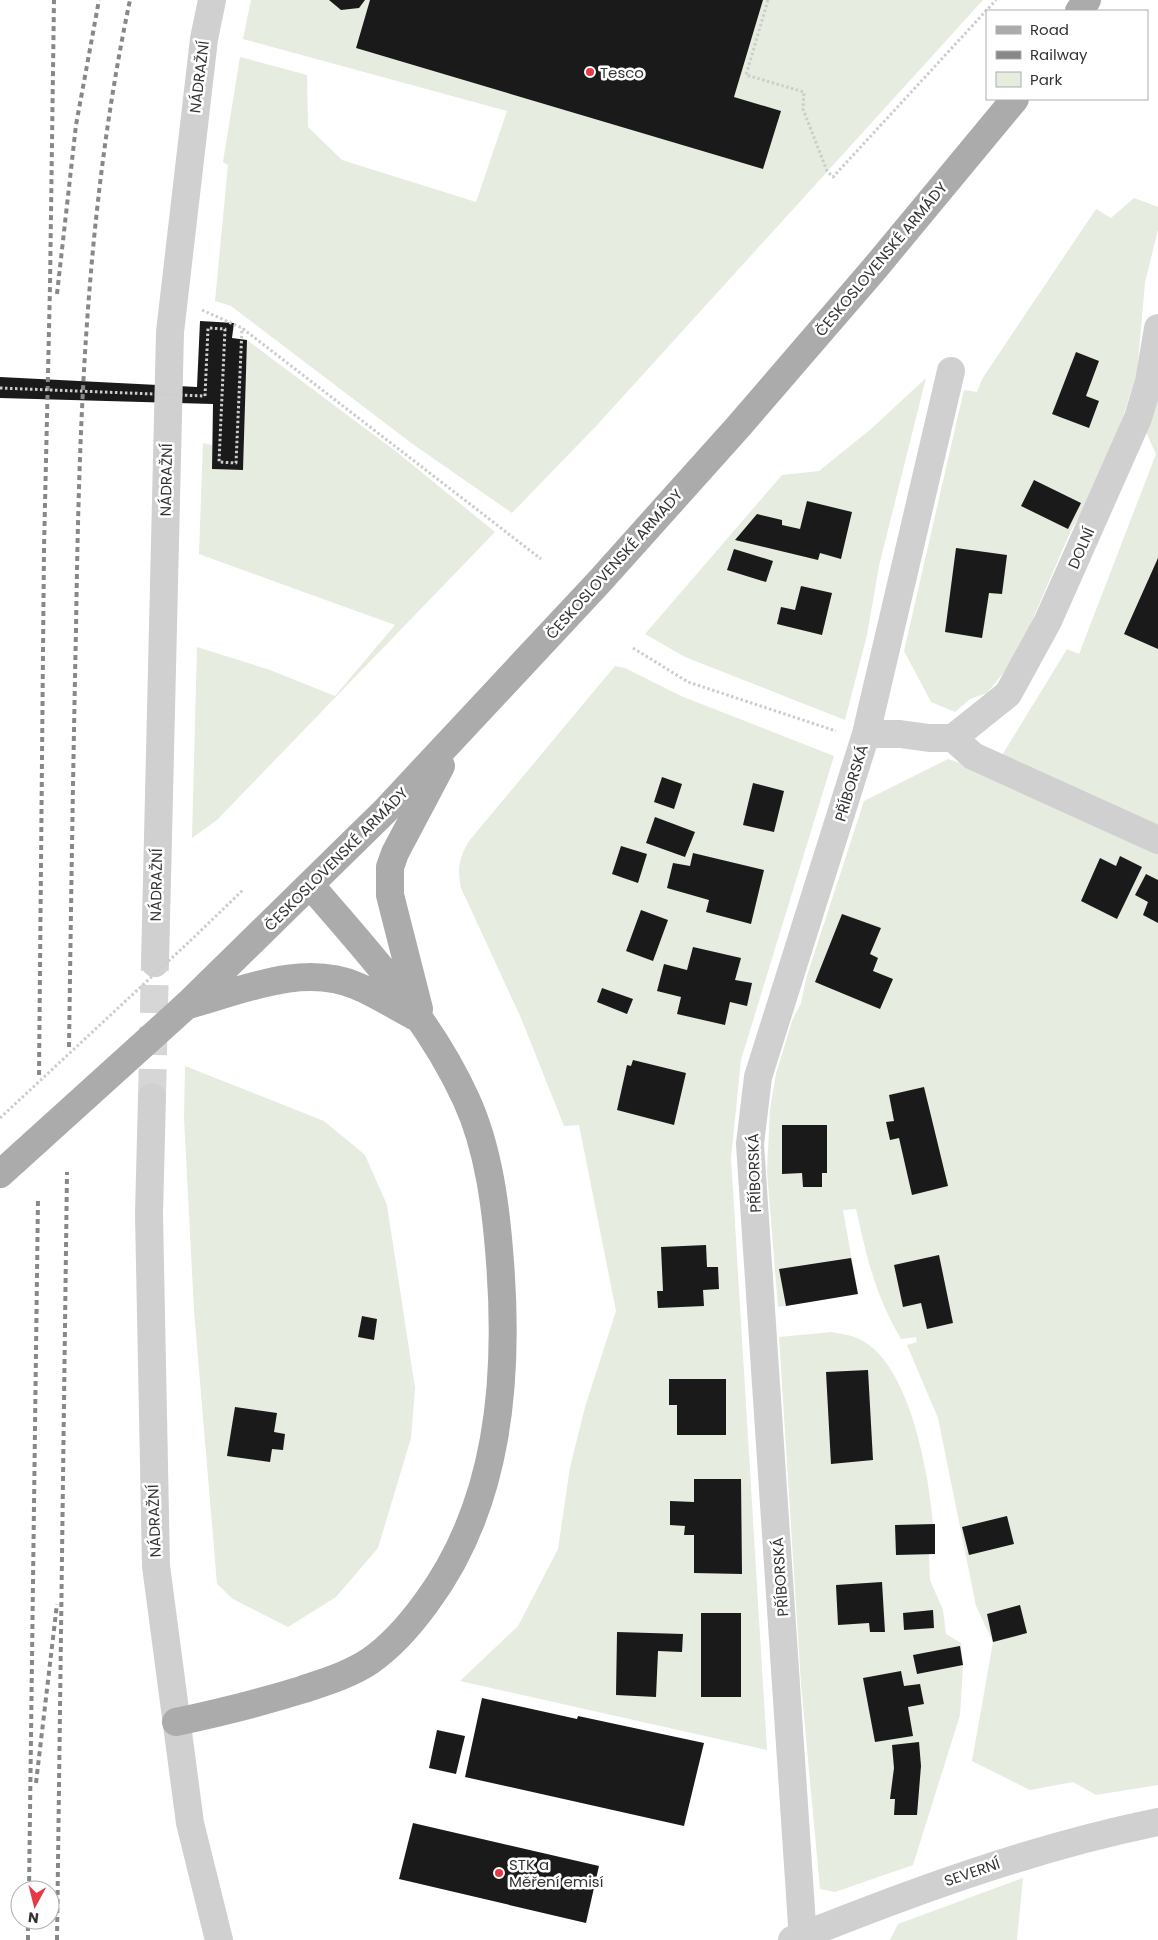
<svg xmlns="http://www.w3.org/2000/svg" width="1158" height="1940" font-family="Poppins,sans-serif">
<rect width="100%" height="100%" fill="#fff"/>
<!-- green -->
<path fill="#e6ecdf" d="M251,0H370L356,48L763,169L734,97L763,0H983L598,424L512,513L414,445L231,306L215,301L228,165L223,162L240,57L307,75L308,127L342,160L476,202L507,111L243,39Z
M1134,198L1158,207V229L1145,283L1137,372L1119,430L1087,504L1071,530L1017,656L987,693L970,699L955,712L931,702L904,651L964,390L977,392L982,379L1096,209L1111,218Z
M247,340L398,453L495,532L217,820L192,838L197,647L270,670L335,696L395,625L199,554L203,443L212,445V469L243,470Z
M926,378L879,566L867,635L845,720L685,657L645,634L782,475L819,471L871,429Z
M1158,398V830L1001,757L1067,649L1079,654L1156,454L1145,430Z
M615,666L625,668L681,696L834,756L741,1060L731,1158L767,1750L460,1681L518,1626L558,1549L570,1467L585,1407L616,1311L579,1125L564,1126L521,1018L461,888C457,868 459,858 469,841Z
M948,759L966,765L1158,852V1785L1096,1795L1073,1782L1030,1790L972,1761L993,1642L976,1606L938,1418L907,1345L917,1342L916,1337L901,1339C875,1295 867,1258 856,1209L843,1210L858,1294L778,1307L767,1172L770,1109L776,1074L792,1021L801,1003L806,979L864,801Z
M185,1066L324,1121L365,1155L387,1205L415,1388L411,1438L378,1548L336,1597L288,1627L233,1599L217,1584L194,1310L184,1118Z
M832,1332C842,1334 852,1335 861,1340C915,1367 934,1499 935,1554H929L930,1580L943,1610L946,1634L961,1643L963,1665L960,1715L913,1865L835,1892L820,1889L801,1684L779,1337Z
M1023,1878L1017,1940H890L898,1924Z"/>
<!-- building -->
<path fill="#1a1a1a" d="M329,0H365L359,8L341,10Z
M370,0H763L734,97L781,111L763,169L356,48Z
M200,321L234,323L232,338L247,340L243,470L212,469L213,404L0,398V377L197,387Z
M1076,352L1099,361L1086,396L1099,401L1089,428L1052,414Z
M1034,480L1081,503L1068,529L1021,506Z
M807,501L852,512L841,559L820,553L818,560L735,540L757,514L782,520V525L800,529Z
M956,548L1007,555L1002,594L989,593L982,638L945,632Z
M734,549L773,561L766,582L727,570Z
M1158,558V649L1124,634Z
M801,586L832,593L822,635L777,624L781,607L795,610Z
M662,777L682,784L674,809L654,802Z
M753,783L784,791L774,832L743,825Z
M655,817L695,832L685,857L646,843Z
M621,846L647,854L638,883L612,874Z
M693,853L764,870L751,924L706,912L709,900L667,888L673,863L690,866Z
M1120,856L1142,867L1117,919L1081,901L1100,858L1116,866Z
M1146,874L1158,880V923L1143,915L1148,902L1135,895Z
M641,910L668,920L653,961L626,951Z
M842,914L881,928L870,954L878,958L873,971L893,979L880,1009L815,982Z
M693,947L741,958L735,980L752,983L747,1006L730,1002L725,1025L677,1014L681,997L657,991L664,964L687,970Z
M602,988L633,999L627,1014L597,1002Z
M633,1060L686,1073L674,1125L617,1110L627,1065L631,1066Z
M924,1087L948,1186L912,1195L899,1138L890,1140L886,1122L894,1121L889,1095Z
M782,1125H827V1173H822V1187H803L802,1173L782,1174Z
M706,1245L707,1267H718L719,1289L703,1290L704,1306L658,1308L657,1291H663L661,1247Z
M939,1255L953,1323L927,1329L921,1303L903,1307L894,1265Z
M851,1258L858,1294L786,1306L779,1269Z
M362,1316L377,1319L374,1340L358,1337Z
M868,1370L873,1460L831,1464L826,1372Z
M669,1379H726V1435H677V1405H669Z
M235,1407L277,1413L274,1432L285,1434L283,1450L272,1449L270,1462L227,1456Z
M694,1479H741L742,1574L694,1573V1535H684L685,1526L670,1525V1501L694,1502Z
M1007,1516L1014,1544L969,1555L962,1527Z
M935,1524V1554L896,1555L895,1525Z
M882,1582L885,1632H870L869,1623L838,1625L836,1585Z
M1020,1605L1027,1633L993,1642L987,1614Z
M933,1610L934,1628L904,1630L903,1613Z
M701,1613H741V1697H701Z
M617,1632L683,1634L682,1652L658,1651L656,1697L616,1695Z
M960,1646L963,1665L917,1674L913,1655Z
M901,1671L904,1686L920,1684L924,1704L908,1707L913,1736L875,1742L863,1678Z
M482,1698L577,1719L578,1716L704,1743L684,1826L465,1777Z
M437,1730L465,1736L456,1774L429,1768Z
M919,1742L921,1766L917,1815H894L895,1799H890L894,1768L892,1745Z
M413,1823L599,1866L586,1923L399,1879Z"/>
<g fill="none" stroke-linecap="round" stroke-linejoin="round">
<!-- minor-tunnel -->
<path stroke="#d6d6d6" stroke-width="28" stroke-dasharray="28 14" stroke-linecap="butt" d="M152,1097L155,963"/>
<!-- path -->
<path stroke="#cdcdcd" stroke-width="3" stroke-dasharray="2.5 2.5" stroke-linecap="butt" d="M768,0L746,75L804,92L803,109L827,171L833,177L996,0
M202,310L242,328L541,559
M205,396L208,328L225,329L219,462L236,463L242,328
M633,648L688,682L836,731
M190,941L244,889"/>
<!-- minor -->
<path stroke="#d0d0d0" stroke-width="28" d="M866,734H900L929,738H953L1008,694L1048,621L1138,418L1149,381L1158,328
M953,738L973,756L1158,840
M155,963L170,332L204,39L212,0
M152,1097L149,1214L156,1566L190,1823L219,1940
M792,1940C912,1892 1031,1848 1158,1822
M803,1940L750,1144L758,1077L866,734L951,371"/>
<!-- major -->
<path stroke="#ababab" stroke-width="28" d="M1079,11L1087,0
M192,1004C243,990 304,963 357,986C376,994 395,1006 414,1016
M187,1005L385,811L599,582L738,427L875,268L1015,99
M419,1009L390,895V867L395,853L441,766
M176,1722C218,1713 259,1703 301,1690C325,1682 349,1675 370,1661C393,1645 410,1625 426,1603C499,1505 509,1380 500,1262C496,1208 489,1149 466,1099C429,1018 369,953 311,886"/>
<!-- rail -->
<path stroke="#888" stroke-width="4" stroke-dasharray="5 4" stroke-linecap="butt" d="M57,294L76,125L99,0
M69,1047C71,908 73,769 76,630C79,419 86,208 130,0
M39,1075L44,548L50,286L54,0
M36,1783L57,1604
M29,1890L38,1198
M28,1940V1920
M57,1940L67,1172"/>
<!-- path-bridge -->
<path stroke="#cdcdcd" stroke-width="3" stroke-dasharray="2.5 2.5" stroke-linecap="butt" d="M0,388L205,396
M0,1118L190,941"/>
<!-- major-bridge -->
<path stroke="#ababab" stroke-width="28" d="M0,1174L187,1005"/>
</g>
<!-- markers -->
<g fill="#e63946" stroke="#fff" stroke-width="2">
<circle cx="590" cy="72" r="5"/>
<circle cx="499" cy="1873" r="5"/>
</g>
<g text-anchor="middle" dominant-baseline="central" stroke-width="5" stroke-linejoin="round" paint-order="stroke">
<!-- poi labels -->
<g font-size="15" fill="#333" stroke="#fff" text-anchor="start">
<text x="600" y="72">Tesco</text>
<text x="509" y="1864">STK a<tspan x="509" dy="17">Měření emisí</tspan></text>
</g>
<!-- street labels -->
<g font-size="15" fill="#333" stroke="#fff">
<text transform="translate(199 77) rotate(-83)">NÁDRAŽNÍ</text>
<text transform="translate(881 259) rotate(-50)">ČESKOSLOVENSKÉ ARMÁDY</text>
<text transform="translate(166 480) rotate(-89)">NÁDRAŽNÍ</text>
<text transform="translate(1081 548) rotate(-66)">DOLNÍ</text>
<text transform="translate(614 564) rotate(-48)">ČESKOSLOVENSKÉ ARMÁDY</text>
<text transform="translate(851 783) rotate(-73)">PŘÍBORSKÁ</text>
<text transform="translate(336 859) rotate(-45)">ČESKOSLOVENSKÉ ARMÁDY</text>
<text transform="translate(156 885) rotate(-89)">NÁDRAŽNÍ</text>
<text transform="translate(754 1173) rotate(-92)">PŘÍBORSKÁ</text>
<text transform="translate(154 1521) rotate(-92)">NÁDRAŽNÍ</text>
<text transform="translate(780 1577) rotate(-94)">PŘÍBORSKÁ</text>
<text transform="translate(972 1872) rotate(-19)">SEVERNÍ</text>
</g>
</g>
<!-- legend -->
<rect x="986" y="10" width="162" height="90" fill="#ffffff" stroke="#adadad"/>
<rect x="996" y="26" width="25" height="8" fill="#ababab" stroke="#adadad"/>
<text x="1030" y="35" font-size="15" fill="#333333">Road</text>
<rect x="996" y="51" width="25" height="8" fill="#888888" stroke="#adadad"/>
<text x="1030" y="60" font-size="15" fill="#333333">Railway</text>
<rect x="996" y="72" width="25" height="15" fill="#e6ecdf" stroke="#adadad"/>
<text x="1030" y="85" font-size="15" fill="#333333">Park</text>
<!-- north arrow -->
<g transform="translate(35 1905) rotate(187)"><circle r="24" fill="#ffffff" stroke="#adadad"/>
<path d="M0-4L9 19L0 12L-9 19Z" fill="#e63946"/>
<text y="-8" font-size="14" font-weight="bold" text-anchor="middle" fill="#333333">N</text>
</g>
</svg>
